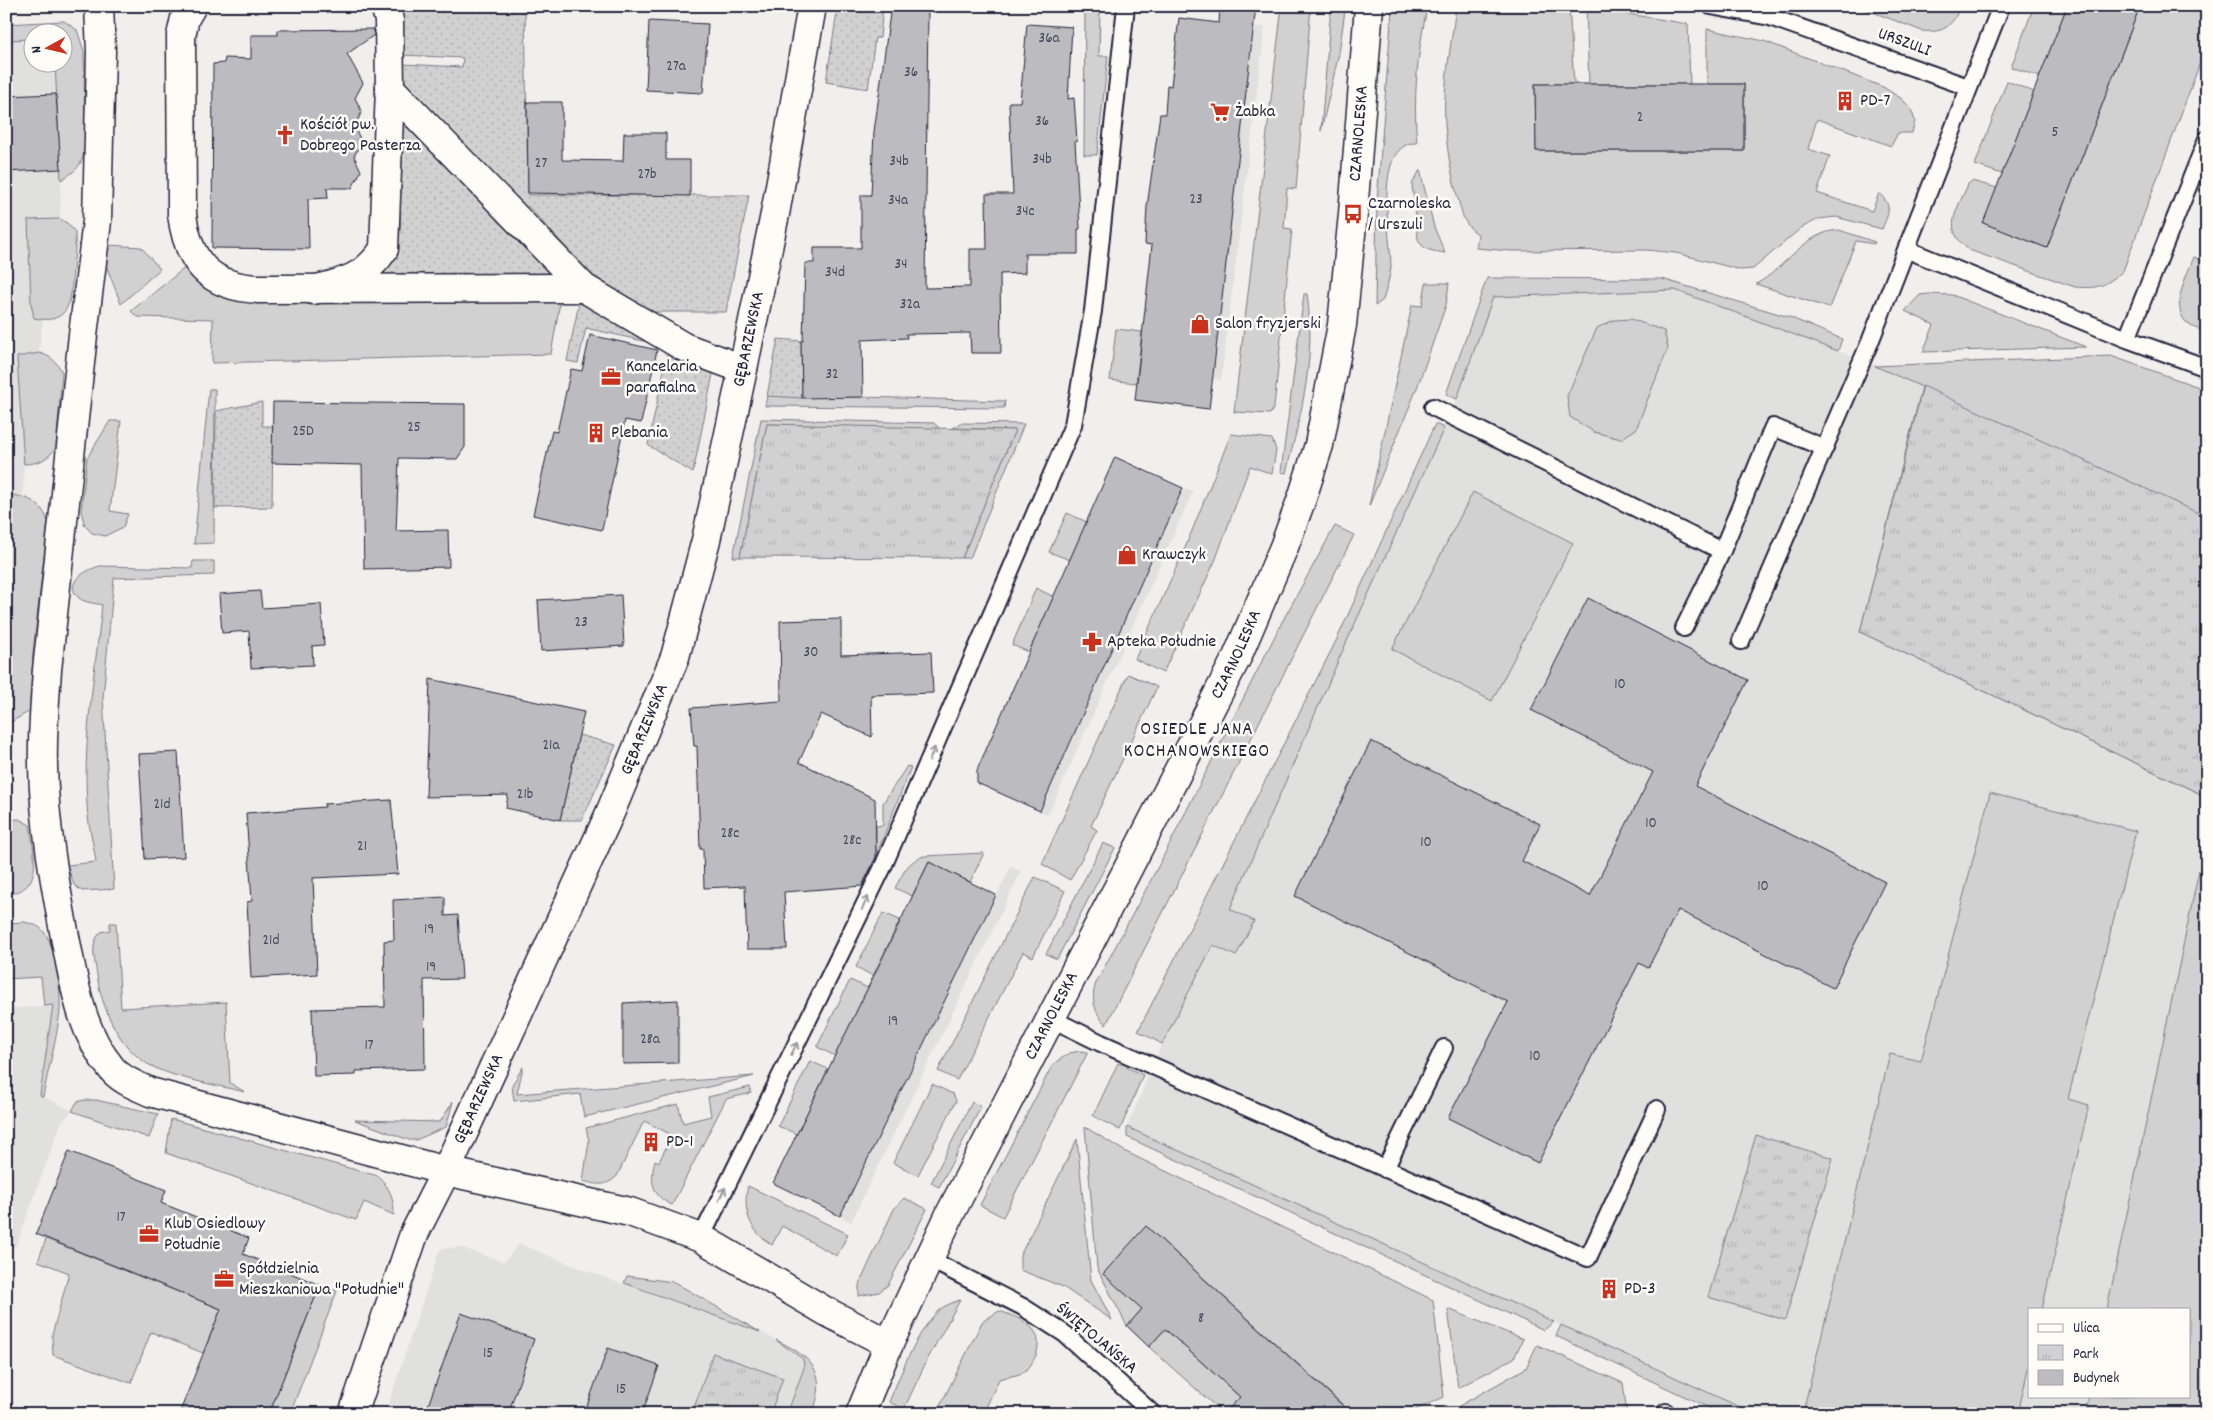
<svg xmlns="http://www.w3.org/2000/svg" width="2213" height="1420" font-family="Dekko,sans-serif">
<defs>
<pattern id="park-tufts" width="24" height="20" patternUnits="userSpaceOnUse" patternTransform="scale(1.25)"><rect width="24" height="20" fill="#d2d1d1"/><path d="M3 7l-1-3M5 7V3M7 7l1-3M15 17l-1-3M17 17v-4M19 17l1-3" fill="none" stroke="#b4b3b4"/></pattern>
<pattern id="garden-dots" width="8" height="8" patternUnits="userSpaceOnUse" patternTransform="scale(1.25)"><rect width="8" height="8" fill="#d2d1d1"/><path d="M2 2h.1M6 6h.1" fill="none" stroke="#b4b3b4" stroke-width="1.8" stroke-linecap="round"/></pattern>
</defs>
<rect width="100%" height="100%" fill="#f0efec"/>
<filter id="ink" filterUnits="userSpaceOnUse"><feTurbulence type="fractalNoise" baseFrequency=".02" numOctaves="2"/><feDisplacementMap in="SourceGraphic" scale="10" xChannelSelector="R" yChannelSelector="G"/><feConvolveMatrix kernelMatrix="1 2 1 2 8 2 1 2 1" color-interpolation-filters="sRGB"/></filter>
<g filter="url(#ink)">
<!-- built -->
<path fill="#e0e0df" d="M1254,27H1265L1221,380L1212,378Z
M32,39V62L55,63L61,180L60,219L43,320L24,464L23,496L6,494V40Z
M1675,290L1862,360L1923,386L1860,632L2207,797V832L2107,1309H2029V1396H2089L2086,1414H1755L1127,1127L1162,1044L1213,945L1236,956L1254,921L1230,909L1342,652L1457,399L1492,297Z
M1183,488L1193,491L1048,815L1040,811Z
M1011,866L1021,872L851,1222L840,1216Z
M53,1005L40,1095L72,1111L61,1123L16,1246H6V1009Z
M519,1244L611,1280L760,1332L776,1340L803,1359L804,1368L787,1414H385L440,1249L460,1247L504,1262Z"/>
<!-- grass -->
<path fill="#d2d1d1" stroke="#7a7a86" d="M1085,6H1100L1099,56H1108L1097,155H1084Z
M1282,6H1311L1296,189L1287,188L1284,228L1292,229L1274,407L1270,414L1234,412Z
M1456,6H1569L1574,84H1535L1536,151H1744V84H1707V29L1764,41L1883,87L1902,99L1911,109L1915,121L1912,133H1898L1891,146L1817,119L1808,149L1830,156L1817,193L1872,211L1879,193C1893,207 1889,212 1882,229L1836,217L1819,219L1801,228L1753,269L1741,270L1676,253L1647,250L1511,251L1476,248L1478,234C1462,224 1462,212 1457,195C1452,176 1448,156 1446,135C1441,93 1451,48 1456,6Z
M1857,6H1961C1951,27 1945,33 1922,31Z
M2034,6H2067L2040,77L2011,67Z
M2140,6H2207V44L2123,271C2105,286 2099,289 2075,287L1969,250C1941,229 1957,211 1968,184L1972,181L1997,188L1984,223L2047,248Z
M1331,7L1345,10L1339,53L1321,131Z
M1586,7L1688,24L1690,84H1589Z
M1392,10L1426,13C1417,57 1413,98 1417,143C1414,143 1408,143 1406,145C1375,160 1391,239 1391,267C1390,277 1386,290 1383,300L1375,306L1377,201Z
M64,21L77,30L84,51L85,149C81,167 77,170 61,180L55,63L62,62V32H32V39L6,40V24Z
M2007,81L2034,92L2002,174L1975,165Z
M1420,170L1434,227L1445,253C1433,251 1423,251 1418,239L1412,184Z
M60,219L67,223L75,232C76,245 74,258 73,271C71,299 71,326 34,318L31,303L28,220Z
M1839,230L1875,242L1874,244L1856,241L1829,308L1756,284C1785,269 1804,232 1839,230Z
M108,245L141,247L160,269L121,304L106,265Z
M2194,257L2207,262V332C2201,330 2193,328 2188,324C2169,308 2187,275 2194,257Z
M187,266L202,282L540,294L560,302L551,354L212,363L213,319L137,317L131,311Z
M1487,278L1662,279L1789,317L1842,339L1838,351L1675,290L1493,297L1457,399L1446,394Z
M1426,283H1449L1446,305L1417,388L1369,506L1412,305L1422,306Z
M1304,294H1307C1316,360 1302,409 1286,473L1281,472Z
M1929,294L1952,295L2086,347L1923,352L1934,325L1905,311L1920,295Z
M1631,319L1664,331L1668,348L1636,429L1621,439L1594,432L1570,417L1567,396L1597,328L1614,320Z
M1116,329L1142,332L1136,383L1110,380Z
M39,353C51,356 56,361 62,372L56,447C49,459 38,464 24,464L17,357Z
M2111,356L2207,390V797L1860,632L1922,387L1875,366Z
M209,389H215L214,543L194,544Z
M767,396L863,397L1005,401L1004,408L765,406Z
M761,419L934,423L940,429L767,424L740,557H733Z
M110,421H121L110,511L128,514L123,527L105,536L92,533L85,526L81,511L87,458Z
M960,423L1024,424L970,558H962L1015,430L952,428Z
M1435,424L1444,428L1342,652L1230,909L1254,921L1236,956L1213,945L1162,1044L1138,1031L1337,639Z
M1231,434L1272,439L1276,450L1272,474L1250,466L1215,561L1163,673L1135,659L1185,548Z
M1473,492L1573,543L1492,701L1392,649Z
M6,494C27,497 40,500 48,521L33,653L30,711L6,725Z
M1067,513L1087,522L1070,560L1049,552Z
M1335,526L1354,535L1106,1025C1095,1013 1090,999 1096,983L1161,861L1282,622Z
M193,561H214V575L114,578L103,697L114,889L82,891L74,885L67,865L96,862C94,847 90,832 88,817C81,747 95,675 102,605C95,603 85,603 79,598C62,583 87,569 100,566L192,568Z
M1036,588L1054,597L1029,652L1012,645Z
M1128,674L1157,687L1091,826L1097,830L1070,880L1042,864Z
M907,766L911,767L876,856V826L883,825V803Z
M1990,793L2136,831L2068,1099L2089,1105L2042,1309H2029V1364L2018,1414H1827L1804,1408L1890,1054L1921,1061Z
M19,819L30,825C33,853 46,889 6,895V820Z
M2207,832V1414H2086L2089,1396H2189V1309H2107Z
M1103,843L1115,848L1057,959L1046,954Z
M984,853L970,882L929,862L912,896L895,888C903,874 907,861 924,856Z
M1035,877L1065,891L1033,957L1023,952L957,1080L938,1071Z
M883,913L900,920L873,976L856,967Z
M24,922C32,924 39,925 44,932C57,948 61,991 60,1010C57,1039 48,1069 43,1097L40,1095L53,1005L44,1006L41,977L6,979V923Z
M110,923H116L121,1008L226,1002L230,1083L245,1092C217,1085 165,1077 143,1061C116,1041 102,1008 97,975C95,960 89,944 101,932L110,930Z
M850,980L868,988L835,1056L817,1047Z
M1079,1051L1088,1052L1003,1217L980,1205L1053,1064L1070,1053Z
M810,1061L828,1069L797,1134L778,1126Z
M1118,1063L1143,1075L1120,1130L1093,1116Z
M523,1067L517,1094L754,1076L584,1117L580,1094L514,1101L512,1085Z
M932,1084L953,1094L956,1101L918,1175L893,1163Z
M750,1087L751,1093L726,1099L672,1205C651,1196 650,1180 655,1160L659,1162L672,1135L644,1121L617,1176C606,1187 598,1185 583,1181L589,1141L586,1128L678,1104L683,1123L711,1116L708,1097Z
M84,1100H96L158,1114L149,1138L72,1111L77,1102Z
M453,1102L446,1127L416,1140H409L355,1120L440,1122Z
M972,1102L981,1107L939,1187L931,1183Z
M171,1119L378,1176C390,1188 394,1198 394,1215L364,1202L356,1220L166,1153Z
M1085,1127L1126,1152L1433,1300L1444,1397L1407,1414H1334L1342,1404L1146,1226L1142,1309L1127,1326L1097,1268Z
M1127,1127L1554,1322L1544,1330L1127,1137Z
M1077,1139L1091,1280L1112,1320L1063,1287L1020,1270V1256Z
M748,1186L848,1234L837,1256L782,1226L772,1245C750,1231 742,1211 748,1186Z
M904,1198L927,1209L888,1285L879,1292L859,1296V1285L894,1209Z
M46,1239L221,1309L203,1353L151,1332L131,1383L53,1355L52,1335L69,1273L38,1261Z
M627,1276L674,1282L760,1332L624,1283Z
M320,1285L337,1291L290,1414H269Z
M960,1300L926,1362L904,1409L889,1402C902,1372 914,1337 936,1313C943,1306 951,1303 960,1300Z
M1448,1309L1523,1339L1514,1358L1458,1388Z
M999,1311C1020,1318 1046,1327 1036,1355C1033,1361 1029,1370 1022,1373C1015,1376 1006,1377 999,1379L983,1414H936L982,1322Z
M1561,1325L1755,1414H1722L1556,1336Z
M1165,1329L1240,1397L1224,1414L1149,1347Z
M776,1340C812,1357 829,1373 812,1414H787L804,1368L803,1359Z
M1537,1345L1623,1383L1627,1414H1558L1557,1408L1502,1414H1459V1406L1526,1368Z"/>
<!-- park -->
<path fill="url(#park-tufts)" stroke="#7a7a86" d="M1923,386L2207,517V797L1860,632Z
M767,424L1015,430L962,558L740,557Z
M1756,1135L1833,1158L1785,1320L1708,1297Z
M713,1353L783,1378L770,1414H692Z"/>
<!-- garden -->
<path fill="url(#garden-dots)" stroke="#7a7a86" d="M397,6H525L528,195H749L726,312H652L589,273L528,206L525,210L402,88V64L462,67L463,58L403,55V27Z
M838,6H883L880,38H875L868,89L826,82Z
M402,123L410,124L561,281L370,283C388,263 397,258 400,231Z
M580,298L652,343L586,328L578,363L567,361Z
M778,339L801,341L802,398L767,396Z
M668,351L714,369L693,473L648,445Z
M262,402V426H273L272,507L215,508L216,411Z
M579,735L616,745L582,820H560Z"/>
<!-- building -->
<path fill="#bcbcc0" stroke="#22223b" d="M891,6H928L925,288L970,287V249H987L986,194H1013L1009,102H1020L1027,24L1072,27L1068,99L1074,98L1077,141H1075L1080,229H1078V254H1025V273L1000,274L1001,353H971L970,333L906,334L907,338L862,340L863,397L802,398L801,341H803L805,263H814V248H861V195H871L874,132Z
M1220,6H1256L1209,409L1135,400L1152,245L1145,244L1147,207L1160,114H1165L1167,85L1171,86L1179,18L1219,23Z
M2067,6H2140L2047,248L1983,223Z
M649,21L708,24L703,93L646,90Z
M374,29V35L347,54L363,83L355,98L362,112L354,127L362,142L354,156L361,171L352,188H327L328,198L308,199L309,249L212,248L213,64L224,63L225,58L251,59V35H278V30Z
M1535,84H1744V151H1536Z
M56,94L61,169L6,172V96Z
M527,102H562V160L623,161L624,133H666V160H690V196L528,193Z
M590,335L657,350L641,423L625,420L602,530L533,515L552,431L557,432L571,369L582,371Z
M273,402L465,404V447L457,459L399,458L396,531L448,530L449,567L364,569L362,465L272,463Z
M1115,457L1183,488L1040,811L977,783V770Z
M260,591L262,608L321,604L324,645L312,646L313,665L251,668L249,631L222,633L219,594Z
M621,595L624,646L541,651L538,600Z
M1588,598L1748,680L1695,786L1885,882L1833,988L1678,910L1648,968L1639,963L1538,1163L1448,1118L1508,1002L1295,896L1371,741L1540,824L1522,861L1590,896L1653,772L1531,710Z
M841,619V655L931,652L933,693L871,695L872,737L821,714L799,762L875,799L876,857L862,886L784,892L787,949H747L745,886L704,888L703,849H700L697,746H694L691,708L781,701L780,621Z
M430,679L584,712L560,820L506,808L508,795L426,797Z
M178,752L184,857L145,859L139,754Z
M391,800L398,874L313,878L317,974L251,978L247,902L252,901L246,813L325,807L324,804Z
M929,862L996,895L840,1216L773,1183Z
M445,897V916L458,915L462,979L424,980L425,1069L356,1071V1075L314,1076L312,1009L385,1007L384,941L394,940L393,900Z
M678,1000V1063L623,1064V1003Z
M69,1151L166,1190L161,1203L249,1238L243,1254L320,1285L269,1414H179L221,1309L36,1234Z
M1146,1226L1352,1414H1224L1240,1397L1165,1329L1149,1347L1127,1326L1142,1309L1103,1274Z
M461,1313L534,1339L508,1414H425Z
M608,1348L659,1366L642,1414H584Z"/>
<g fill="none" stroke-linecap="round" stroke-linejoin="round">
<defs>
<path id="lane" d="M1711,6L1770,17L1968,87
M1908,250L2127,339L2207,368
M2127,339L2207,139
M1433,407L1722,551L1684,628
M1722,551L1773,427L1825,448
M1741,641L1870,342L2001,6
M1050,1018L1101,1043L1588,1258L1657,1109
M1385,1169L1444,1048
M701,1238L882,869L1073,425L1093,311L1126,6
M929,1259L1023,1307L1065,1334L1153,1414
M1666,1412V1414"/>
<g id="street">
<path d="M99,6L101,52L97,221L83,335L47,670C45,702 42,733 43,765C44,824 55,884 66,942C75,987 81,1032 112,1069C121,1080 137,1086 150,1092L446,1171L630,1212L701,1238L827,1312L889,1344"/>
<path d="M192,6L185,18L181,36L182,214C188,262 209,287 259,289L584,288"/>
<path d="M385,6L389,20L390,88"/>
<path d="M313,290C345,282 365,278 384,249L390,88L584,288L684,347L743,369"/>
<path id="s1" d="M353,1414L414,1234L446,1171L610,813L675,657L706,540L743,369L775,214L812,6"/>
</g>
<g id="secondary">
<path id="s2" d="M860,1414L889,1344L951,1212L1237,657L1284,547L1302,498L1319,445L1342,325L1353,214L1369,6"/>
</g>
</defs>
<!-- lane casing -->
<use href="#lane" stroke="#22223b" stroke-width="20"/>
<!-- street casing -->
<use href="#street" stroke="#22223b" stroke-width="31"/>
<!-- secondary casing -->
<use href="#secondary" stroke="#22223b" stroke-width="31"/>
<!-- lane -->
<use href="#lane" stroke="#fdfcf7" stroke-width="16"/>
<!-- street -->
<use href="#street" stroke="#fdfcf7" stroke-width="28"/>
<!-- secondary -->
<use href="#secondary" stroke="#fdfcf7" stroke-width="28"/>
</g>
<!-- one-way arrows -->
<defs><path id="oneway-shaft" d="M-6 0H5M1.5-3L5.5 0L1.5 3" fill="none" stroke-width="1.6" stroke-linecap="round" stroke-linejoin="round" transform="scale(1.25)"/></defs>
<g stroke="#9a9aa2">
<use href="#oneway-shaft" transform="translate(932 754) rotate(-67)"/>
<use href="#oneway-shaft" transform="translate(865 903) rotate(-64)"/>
<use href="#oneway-shaft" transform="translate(794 1049) rotate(-64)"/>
<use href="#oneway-shaft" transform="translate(722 1194) rotate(-64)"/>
</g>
</g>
<!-- icons -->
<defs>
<symbol id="building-bare" viewBox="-9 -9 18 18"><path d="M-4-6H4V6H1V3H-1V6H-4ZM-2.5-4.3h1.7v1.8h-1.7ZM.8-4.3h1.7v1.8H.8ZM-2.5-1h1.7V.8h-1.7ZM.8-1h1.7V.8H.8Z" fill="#c8321e" stroke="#fdfcf7" stroke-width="2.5" paint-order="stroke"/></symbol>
<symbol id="supermarket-bare" viewBox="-9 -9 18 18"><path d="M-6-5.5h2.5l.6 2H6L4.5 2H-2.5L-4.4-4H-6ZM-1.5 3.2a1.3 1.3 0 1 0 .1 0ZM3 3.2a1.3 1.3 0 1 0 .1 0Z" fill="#c8321e" stroke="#fdfcf7" stroke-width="2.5" paint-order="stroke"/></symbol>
<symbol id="church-bare" viewBox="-9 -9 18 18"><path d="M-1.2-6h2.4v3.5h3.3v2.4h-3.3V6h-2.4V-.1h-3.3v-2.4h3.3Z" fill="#c8321e" stroke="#fdfcf7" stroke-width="2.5" paint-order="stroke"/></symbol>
<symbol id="bus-bare" viewBox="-9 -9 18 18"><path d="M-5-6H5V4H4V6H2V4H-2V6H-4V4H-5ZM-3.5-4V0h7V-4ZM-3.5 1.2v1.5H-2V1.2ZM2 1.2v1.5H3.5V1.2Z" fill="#c8321e" stroke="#fdfcf7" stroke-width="2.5" paint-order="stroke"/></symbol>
<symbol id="shop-bare" viewBox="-9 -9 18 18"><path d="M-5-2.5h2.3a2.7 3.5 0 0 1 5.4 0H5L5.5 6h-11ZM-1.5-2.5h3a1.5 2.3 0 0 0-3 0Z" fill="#c8321e" stroke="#fdfcf7" stroke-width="2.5" paint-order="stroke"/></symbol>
<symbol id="office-bare" viewBox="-9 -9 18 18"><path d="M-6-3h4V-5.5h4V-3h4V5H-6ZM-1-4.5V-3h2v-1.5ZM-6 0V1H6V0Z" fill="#c8321e" stroke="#fdfcf7" stroke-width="2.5" paint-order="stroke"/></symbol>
<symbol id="pharmacy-bare" viewBox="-9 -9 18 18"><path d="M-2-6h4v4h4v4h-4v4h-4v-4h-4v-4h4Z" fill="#c8321e" stroke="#fdfcf7" stroke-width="2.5" paint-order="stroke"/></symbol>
</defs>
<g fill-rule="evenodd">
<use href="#building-bare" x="1831" y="87" width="28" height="28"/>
<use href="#supermarket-bare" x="1206" y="98" width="28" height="28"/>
<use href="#church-bare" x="271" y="121" width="28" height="28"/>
<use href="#bus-bare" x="1339" y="200" width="28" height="28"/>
<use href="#shop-bare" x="1186" y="310" width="28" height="28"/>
<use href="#office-bare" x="597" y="363" width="28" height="28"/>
<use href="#building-bare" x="582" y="419" width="28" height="28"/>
<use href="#shop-bare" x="1113" y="541" width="28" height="28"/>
<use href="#pharmacy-bare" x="1078" y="628" width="28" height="28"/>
<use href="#building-bare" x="637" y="1128" width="28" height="28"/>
<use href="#office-bare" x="135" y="1220" width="28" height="28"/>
<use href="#office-bare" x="210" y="1265" width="28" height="28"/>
<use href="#building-bare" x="1595" y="1275" width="28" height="28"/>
</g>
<g text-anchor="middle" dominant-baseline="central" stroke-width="5" stroke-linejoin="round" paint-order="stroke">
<!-- number labels -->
<g font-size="15" fill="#48485c">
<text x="1049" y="39">36a</text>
<text x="676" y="67">27a</text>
<text x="911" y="73">36</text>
<text x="1640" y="118">2</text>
<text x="1042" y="122">36</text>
<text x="2055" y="133">5</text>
<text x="1042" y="160">34b</text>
<text x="899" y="162">34b</text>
<text x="541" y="164">27</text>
<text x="647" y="175">27b</text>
<text x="1196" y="200">23</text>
<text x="898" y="201">34a</text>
<text x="1025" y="212">34c</text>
<text x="901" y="265">34</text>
<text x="835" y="273">34d</text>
<text x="910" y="305">32a</text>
<text x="832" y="375">32</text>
<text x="414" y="428">25</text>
<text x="303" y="432">25D</text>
<text x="581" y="623">23</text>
<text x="811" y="653">30</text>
<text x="1620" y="685">10</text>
<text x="551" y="746">21a</text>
<text x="525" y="795">21b</text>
<text x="162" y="805">21d</text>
<text x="1651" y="824">10</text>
<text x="730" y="834">28c</text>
<text x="852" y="841">28c</text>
<text x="1426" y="843">10</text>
<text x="362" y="847">21</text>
<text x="1763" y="887">10</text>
<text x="429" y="930">19</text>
<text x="271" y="941">21d</text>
<text x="431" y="968">19</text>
<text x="893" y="1022">19</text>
<text x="650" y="1040">28a</text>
<text x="369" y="1046">17</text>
<text x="1535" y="1057">10</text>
<text x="121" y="1218">17</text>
<text x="1201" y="1319">8</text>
<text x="488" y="1354">15</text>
<text x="621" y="1390">15</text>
</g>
<!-- street labels -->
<g font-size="18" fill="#22223b" stroke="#fdfcf7">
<text transform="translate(1904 43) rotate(20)">URSZULI</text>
<text stroke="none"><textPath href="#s2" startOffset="1388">CZARNOLESKA</textPath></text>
<text stroke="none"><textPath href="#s1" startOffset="1150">GĘBARZEWSKA</textPath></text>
<text stroke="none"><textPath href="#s2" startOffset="848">CZARNOLESKA</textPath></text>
<text stroke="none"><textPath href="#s1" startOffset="745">GĘBARZEWSKA</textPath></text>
<text stroke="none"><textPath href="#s2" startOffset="442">CZARNOLESKA</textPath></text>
<text stroke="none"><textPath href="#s1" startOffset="340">GĘBARZEWSKA</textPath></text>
<text transform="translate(1096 1339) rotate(40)">ŚWIĘTOJAŃSKA</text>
</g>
<!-- poi labels -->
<g font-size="18" fill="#22223b" stroke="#fdfcf7" text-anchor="start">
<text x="1860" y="101">PD-7</text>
<text x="1235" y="112">Żabka</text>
<text x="300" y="125">Kościół pw.<tspan x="300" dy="21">Dobrego Pasterza</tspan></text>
<text x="1368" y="204">Czarnoleska<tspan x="1368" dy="21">/ Urszuli</tspan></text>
<text x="1215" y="324">Salon fryzjerski</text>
<text x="626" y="367">Kancelaria<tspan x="626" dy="21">parafialna</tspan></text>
<text x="611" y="433">Plebania</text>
<text x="1142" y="555">Krawczyk</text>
<text x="1107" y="642">Apteka Południe</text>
<text x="666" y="1142">PD-1</text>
<text x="164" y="1224">Klub Osiedlowy<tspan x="164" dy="21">Południe</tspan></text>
<text x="239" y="1269">Spółdzielnia<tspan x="239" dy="21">Mieszkaniowa "Południe"</tspan></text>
<text x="1624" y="1289">PD-3</text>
</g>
<!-- neighbourhood labels -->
<g font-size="19" letter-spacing="1" fill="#22223b" stroke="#fdfcf7">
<text x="1197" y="730">OSIEDLE JANA<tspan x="1197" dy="22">KOCHANOWSKIEGO</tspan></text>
</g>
</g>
<!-- margin -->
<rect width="2213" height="1420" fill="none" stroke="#fdfcf7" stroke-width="25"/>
<rect x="12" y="12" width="2188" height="1395" fill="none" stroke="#22223b" stroke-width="2" filter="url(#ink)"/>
<!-- legend -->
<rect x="2028" y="1308" width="162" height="90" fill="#fdfcf7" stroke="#a5a5ac"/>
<rect x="2038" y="1324" width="25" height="8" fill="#fdfcf7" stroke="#a5a5ac"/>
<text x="2073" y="1332" font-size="15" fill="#22223b">Ulica</text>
<rect x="2038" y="1345" width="25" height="15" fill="url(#park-tufts)" stroke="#a5a5ac"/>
<text x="2073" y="1358" font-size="15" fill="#22223b">Park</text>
<rect x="2038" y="1370" width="25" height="15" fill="#bcbcc0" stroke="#a5a5ac"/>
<text x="2073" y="1382" font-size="15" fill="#22223b">Budynek</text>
<!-- north arrow -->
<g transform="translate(48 48) rotate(262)"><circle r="24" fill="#fdfcf7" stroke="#a5a5ac"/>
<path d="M0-4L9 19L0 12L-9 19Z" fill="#c8321e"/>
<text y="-8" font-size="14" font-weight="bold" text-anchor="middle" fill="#22223b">N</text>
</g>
</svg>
